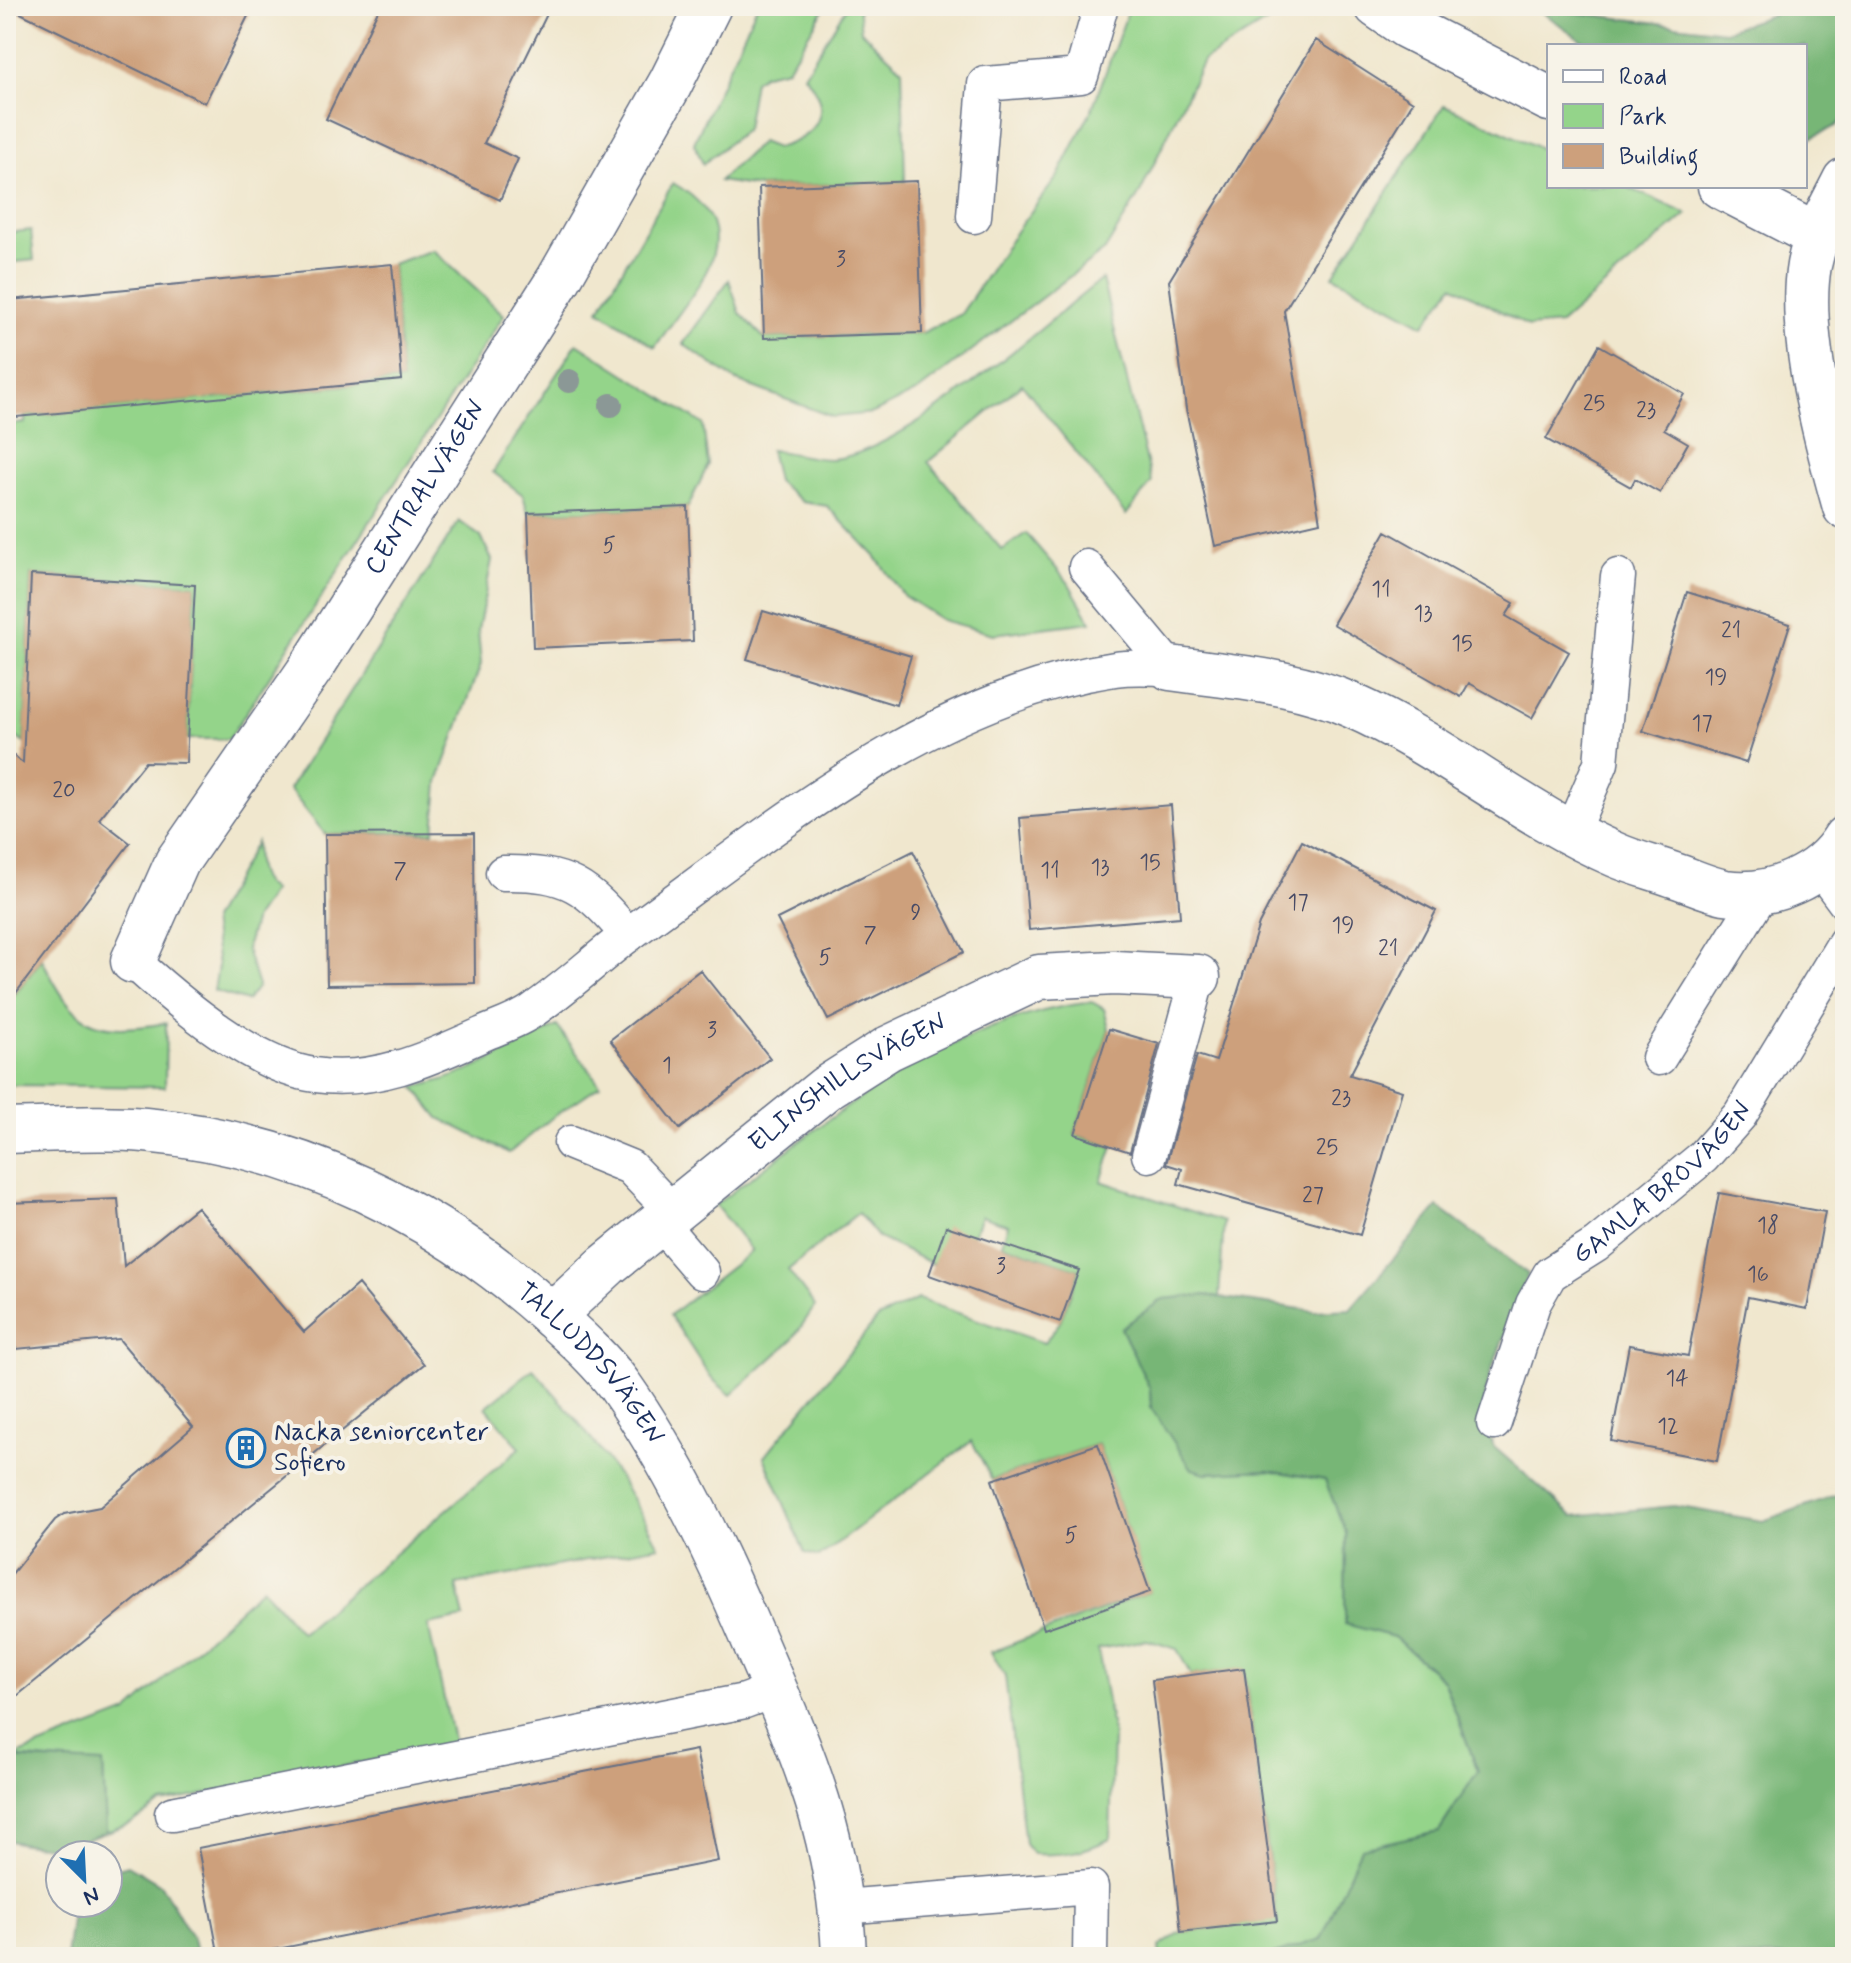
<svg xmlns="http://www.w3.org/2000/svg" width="1851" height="1963" font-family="Mynerve,sans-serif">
<rect width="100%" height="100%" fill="#f7f3e8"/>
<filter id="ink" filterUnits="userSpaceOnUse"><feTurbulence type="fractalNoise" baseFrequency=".0125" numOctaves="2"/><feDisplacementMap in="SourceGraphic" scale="16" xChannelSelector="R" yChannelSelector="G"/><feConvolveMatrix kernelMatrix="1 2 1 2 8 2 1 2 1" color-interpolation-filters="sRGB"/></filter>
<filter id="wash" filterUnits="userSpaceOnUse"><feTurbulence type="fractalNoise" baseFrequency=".006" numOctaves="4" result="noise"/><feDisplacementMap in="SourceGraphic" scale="32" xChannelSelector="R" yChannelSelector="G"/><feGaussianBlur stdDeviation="1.8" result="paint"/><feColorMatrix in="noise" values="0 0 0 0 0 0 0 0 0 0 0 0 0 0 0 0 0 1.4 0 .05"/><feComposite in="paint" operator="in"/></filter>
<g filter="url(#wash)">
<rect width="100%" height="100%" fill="#f0e7ce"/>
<!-- green -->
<path fill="#94d48a" stroke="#588274" stroke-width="2" d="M757,6H826L787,69L764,74L754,81L746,129L703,164L694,143Z
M847,6H858L861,31L902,69L905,182L759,187L719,181L761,142L776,148C817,137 836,112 804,75Z
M1130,6H1293L1203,61L1141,191L1105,250L918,391L873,413L833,417L737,381L683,344L729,280L740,313L764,338L922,333L961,314L1017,230L1058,176L1092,109Z
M1444,105L1549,152V186H1625L1687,214L1560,324L1529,327L1453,285L1424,325L1333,276Z
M673,183C758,232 694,289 655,347L599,310Z
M31,230L34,260L6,263V233Z
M433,250L504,315L229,739H187L195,585L31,575L24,743L6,729V425L25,423V416L402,380L392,264Z
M1102,279L1152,482L1126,515L1022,384L928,462L1002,550L1026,533L1068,582L1091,622L993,634L942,620L904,596L875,556L827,506L802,502L777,481L770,450C789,452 811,459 830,459C899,457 1044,324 1102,279Z
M577,343L703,424L708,465L688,507L528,513L523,495L493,472Z
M459,521L481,537L492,560L478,630L481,664L438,782L434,832L325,834L289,789Z
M256,842C257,862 255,879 273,891L255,918L246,949L258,986L247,1001L214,991L218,966L212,920Z
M42,959C75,1026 92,1036 166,1023L165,1087L6,1085V1006Z
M1092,1002L1104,1009L1109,1029L1075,1134L1113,1147L1101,1181L1224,1222L1219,1297L1205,1295L1122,1328L1150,1389L1151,1408L1206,1473L1269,1470L1325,1480L1346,1533L1345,1623L1394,1637L1443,1680L1478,1771L1439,1831L1361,1849L1321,1939L1266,1957H1160L1159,1947L1181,1932L1277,1920L1244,1669L1191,1675L1177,1649L1147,1640L1098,1649L1113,1736L1110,1839C1084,1852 1063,1856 1033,1854L1025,1844L1005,1676L991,1652L1149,1592L1098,1444L992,1480L972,1441L819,1557L805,1553L764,1457L878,1318L918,1299L1044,1343L1060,1322L1079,1270L1002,1244L1008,1225L981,1216L973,1236L933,1264L879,1238L858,1213L788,1270L815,1306L792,1340L731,1395L711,1378L670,1315L752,1251L715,1205C827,1121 946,1019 1092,1002Z
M557,1026L600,1085L553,1117L509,1153L439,1118L414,1087C467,1078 510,1049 557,1026Z
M533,1369C586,1428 622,1475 659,1546L457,1585L464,1618L428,1625L454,1744L162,1803L131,1823L106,1832L103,1764L12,1757L128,1712L262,1588L301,1633L520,1448L486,1407Z"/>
<!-- forest -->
<path fill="#77b676" stroke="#49726a" stroke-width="2" d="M1798,6H1845V117L1836,126L1805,141V46H1590L1536,8L1724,31Z
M1438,1207L1528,1274L1490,1374L1481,1417L1494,1447L1573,1516L1674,1506L1763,1521L1845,1492V1957H1266L1321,1939L1361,1848L1439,1831L1478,1771L1443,1679L1394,1637L1345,1624L1346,1533L1325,1480L1269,1470L1206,1473L1192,1469L1151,1408L1150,1389L1121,1328L1163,1299L1204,1295L1315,1311L1350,1309Z
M6,1758L103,1763L106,1832C71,1847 44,1850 6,1840Z
M128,1865L161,1885L193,1939L197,1957H66L73,1903H108V1871Z"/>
<g id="blocks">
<!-- building -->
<path fill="#cda07c" d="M6,6H253L205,103Z
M380,6H551L484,143L518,159L500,200L326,119Z
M1316,40L1413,102L1284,311L1320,522L1215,546L1186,409L1169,281Z
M917,181L922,333L764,338L759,187Z
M392,264L402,380L6,418V310H11L10,300Z
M1599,345L1684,394L1664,429L1688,443L1660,493L1635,479L1631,487L1546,439Z
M688,507L693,641L533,648L528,513Z
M1386,531L1514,603L1506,616L1569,652L1532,718L1469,683L1461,697L1333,624Z
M31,575L195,585L186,763L145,762L99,819L130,843L6,1006V750L23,763Z
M1687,592L1790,624L1746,763L1643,731Z
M763,611L911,656L896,705L747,659Z
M1171,805L1180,917L1029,930L1020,818Z
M474,833L475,983L327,985L325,834Z
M1302,841L1436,911L1350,1075L1402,1091L1360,1235L1178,1184L1182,1169L1166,1164L1197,1055L1216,1061L1259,924Z
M913,851L964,952L828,1020L777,919Z
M700,970L770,1058L680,1129L610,1040Z
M1109,1029L1159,1044L1130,1152L1075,1134Z
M1719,1193L1825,1212L1807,1309L1748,1297L1717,1461L1611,1441L1629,1345L1688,1356Z
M118,1199L124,1266L197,1207L304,1332L358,1284L424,1364L6,1705V1581L55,1520L64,1514L100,1507L193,1427L119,1339L6,1350V1203Z
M946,1226L1079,1270L1060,1322L929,1275Z
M1098,1444L1150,1592L1044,1629L992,1480Z
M1244,1668L1277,1921L1181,1932L1152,1680Z
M696,1750L718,1861L237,1957H219L198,1848Z"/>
</g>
</g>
<g filter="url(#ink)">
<use href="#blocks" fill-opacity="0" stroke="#666f85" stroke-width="2"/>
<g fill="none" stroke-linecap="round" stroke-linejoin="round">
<defs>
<g id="lane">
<path d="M974,216L985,84L1081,76L1101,6"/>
<path d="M1086,567L1170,668"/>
<path d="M1571,833L1601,763L1618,576"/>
<path d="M1819,867L1845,902"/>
<path d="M503,873C569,872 586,886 628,935"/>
<path d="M133,961C178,1002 254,1067 315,1075C375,1084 430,1058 483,1034C499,1027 518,1021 532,1011C567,987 598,957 632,932C777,827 932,696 1115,669C1133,666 1152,668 1170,668"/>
<path d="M1659,1058L1763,891"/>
<path d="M571,1143L630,1167L673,1212"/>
<path d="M1149,1155L1198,977"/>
<path d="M659,1222L702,1272"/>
<path id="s1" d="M1494,1423L1533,1304L1550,1274L1596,1245L1703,1157L1740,1115L1845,942"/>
<path d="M172,1814L745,1701L775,1690"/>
<path d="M842,1907L1091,1887L1090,1957"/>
</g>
<g id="street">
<path d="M1377,6L1406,26L1549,99"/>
<path d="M1845,180C1831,208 1815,234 1809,265C1797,333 1826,440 1845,507"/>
<path d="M1720,186L1817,236"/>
<path d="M1170,668C1231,677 1296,680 1353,706C1445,747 1523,815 1616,855C1634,863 1655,868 1674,875C1690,880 1708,889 1725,892C1771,899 1822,876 1845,838"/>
<path id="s2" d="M133,961L177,862L313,665L559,279L670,84L709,6"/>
<path id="s3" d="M552,1316L607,1265L826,1088L889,1048L1039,977L1114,973L1198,977"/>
</g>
<g id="secondary">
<path id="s4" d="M6,1131C52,1130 99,1126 145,1130C298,1143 438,1213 551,1315C575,1337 600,1359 620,1386C674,1463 715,1550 752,1636C800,1748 840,1833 844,1957"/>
</g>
</defs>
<!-- lane casing -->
<use href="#lane" stroke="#666f85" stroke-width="37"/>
<!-- street casing -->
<use href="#street" stroke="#666f85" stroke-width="47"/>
<!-- secondary casing -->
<use href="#secondary" stroke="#666f85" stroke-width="47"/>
<!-- lane -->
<use href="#lane" stroke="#fff" stroke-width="34"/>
<!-- street -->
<use href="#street" stroke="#fff" stroke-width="44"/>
<!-- secondary -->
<use href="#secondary" stroke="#fff" stroke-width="44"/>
</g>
<!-- trees -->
<g fill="#8b9896">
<circle cx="569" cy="381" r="12"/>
<circle cx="611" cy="405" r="12"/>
</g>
</g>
<!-- icons -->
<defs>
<symbol id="building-ring" viewBox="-11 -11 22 22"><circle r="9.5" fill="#f7f3e8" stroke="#1f6fb2" stroke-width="1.5"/><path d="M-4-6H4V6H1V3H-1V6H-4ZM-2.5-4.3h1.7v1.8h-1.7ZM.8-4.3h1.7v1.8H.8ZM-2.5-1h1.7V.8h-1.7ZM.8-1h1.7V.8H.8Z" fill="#1f6fb2"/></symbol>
</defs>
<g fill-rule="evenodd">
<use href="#building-ring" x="224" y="1426" width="44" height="44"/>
</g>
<g text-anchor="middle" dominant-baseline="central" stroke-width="8" stroke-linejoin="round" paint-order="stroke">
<!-- number labels -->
<g font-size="22" fill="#484b66">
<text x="841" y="260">3</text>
<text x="1594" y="404">25</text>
<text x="1646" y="411">23</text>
<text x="609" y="546">5</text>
<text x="1381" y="590">11</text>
<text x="1423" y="614">13</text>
<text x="1731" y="631">21</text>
<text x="1462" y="644">15</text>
<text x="1716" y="678">19</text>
<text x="1702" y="724">17</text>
<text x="64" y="791">20</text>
<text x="1150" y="863">15</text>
<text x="1100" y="868">13</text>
<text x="1050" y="871">11</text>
<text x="400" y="872">7</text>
<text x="1298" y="903">17</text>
<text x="916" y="913">9</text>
<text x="1343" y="926">19</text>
<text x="870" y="936">7</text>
<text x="1388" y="949">21</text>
<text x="825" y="958">5</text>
<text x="712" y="1031">3</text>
<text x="667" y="1066">1</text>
<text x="1341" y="1099">23</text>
<text x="1327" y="1148">25</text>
<text x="1313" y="1196">27</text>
<text x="1768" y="1226">18</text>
<text x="1001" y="1267">3</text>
<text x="1758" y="1275">16</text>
<text x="1677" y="1379">14</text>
<text x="1668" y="1427">12</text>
<text x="1071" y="1536">5</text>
</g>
<!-- street labels -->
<g font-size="26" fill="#1b2f5e" stroke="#f7f3e8">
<text stroke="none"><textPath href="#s2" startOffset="558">CENTRALVÄGEN</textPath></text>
<text stroke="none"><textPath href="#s3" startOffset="378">ELINSHILLSVÄGEN</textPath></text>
<text stroke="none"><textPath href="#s1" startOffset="306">GAMLA BROVÄGEN</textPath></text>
<text stroke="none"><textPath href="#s4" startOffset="656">TALLUDDSVÄGEN</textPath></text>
</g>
<!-- poi labels -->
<g font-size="26" fill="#1b2f5e" stroke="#f7f3e8" text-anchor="start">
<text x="274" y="1433">Nacka seniorcenter<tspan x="274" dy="30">Sofiero</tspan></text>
</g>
</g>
<!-- margin -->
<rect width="1851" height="1963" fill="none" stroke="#f7f3e8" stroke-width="32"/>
<!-- legend -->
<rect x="1547" y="44" width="260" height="144" fill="#f7f3e8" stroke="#9fa5b1" stroke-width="2"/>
<rect x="1563" y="70" width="40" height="12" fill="#ffffff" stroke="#9fa5b1" stroke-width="2"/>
<text x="1619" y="84" font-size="24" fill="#1b2f5e">Road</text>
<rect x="1563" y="104" width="40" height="24" fill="#94d48a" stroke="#9fa5b1" stroke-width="2"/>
<text x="1619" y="124" font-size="24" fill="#1b2f5e">Park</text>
<rect x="1563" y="144" width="40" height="24" fill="#cda07c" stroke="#9fa5b1" stroke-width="2"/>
<text x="1619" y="164" font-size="24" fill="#1b2f5e">Building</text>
<!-- north arrow -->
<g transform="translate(84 1879) rotate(156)"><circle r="38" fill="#f7f3e8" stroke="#9fa5b1" stroke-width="2"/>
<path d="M0-6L14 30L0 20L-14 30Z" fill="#1f6fb2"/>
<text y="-12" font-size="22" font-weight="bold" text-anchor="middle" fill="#1b2f5e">N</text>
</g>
</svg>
